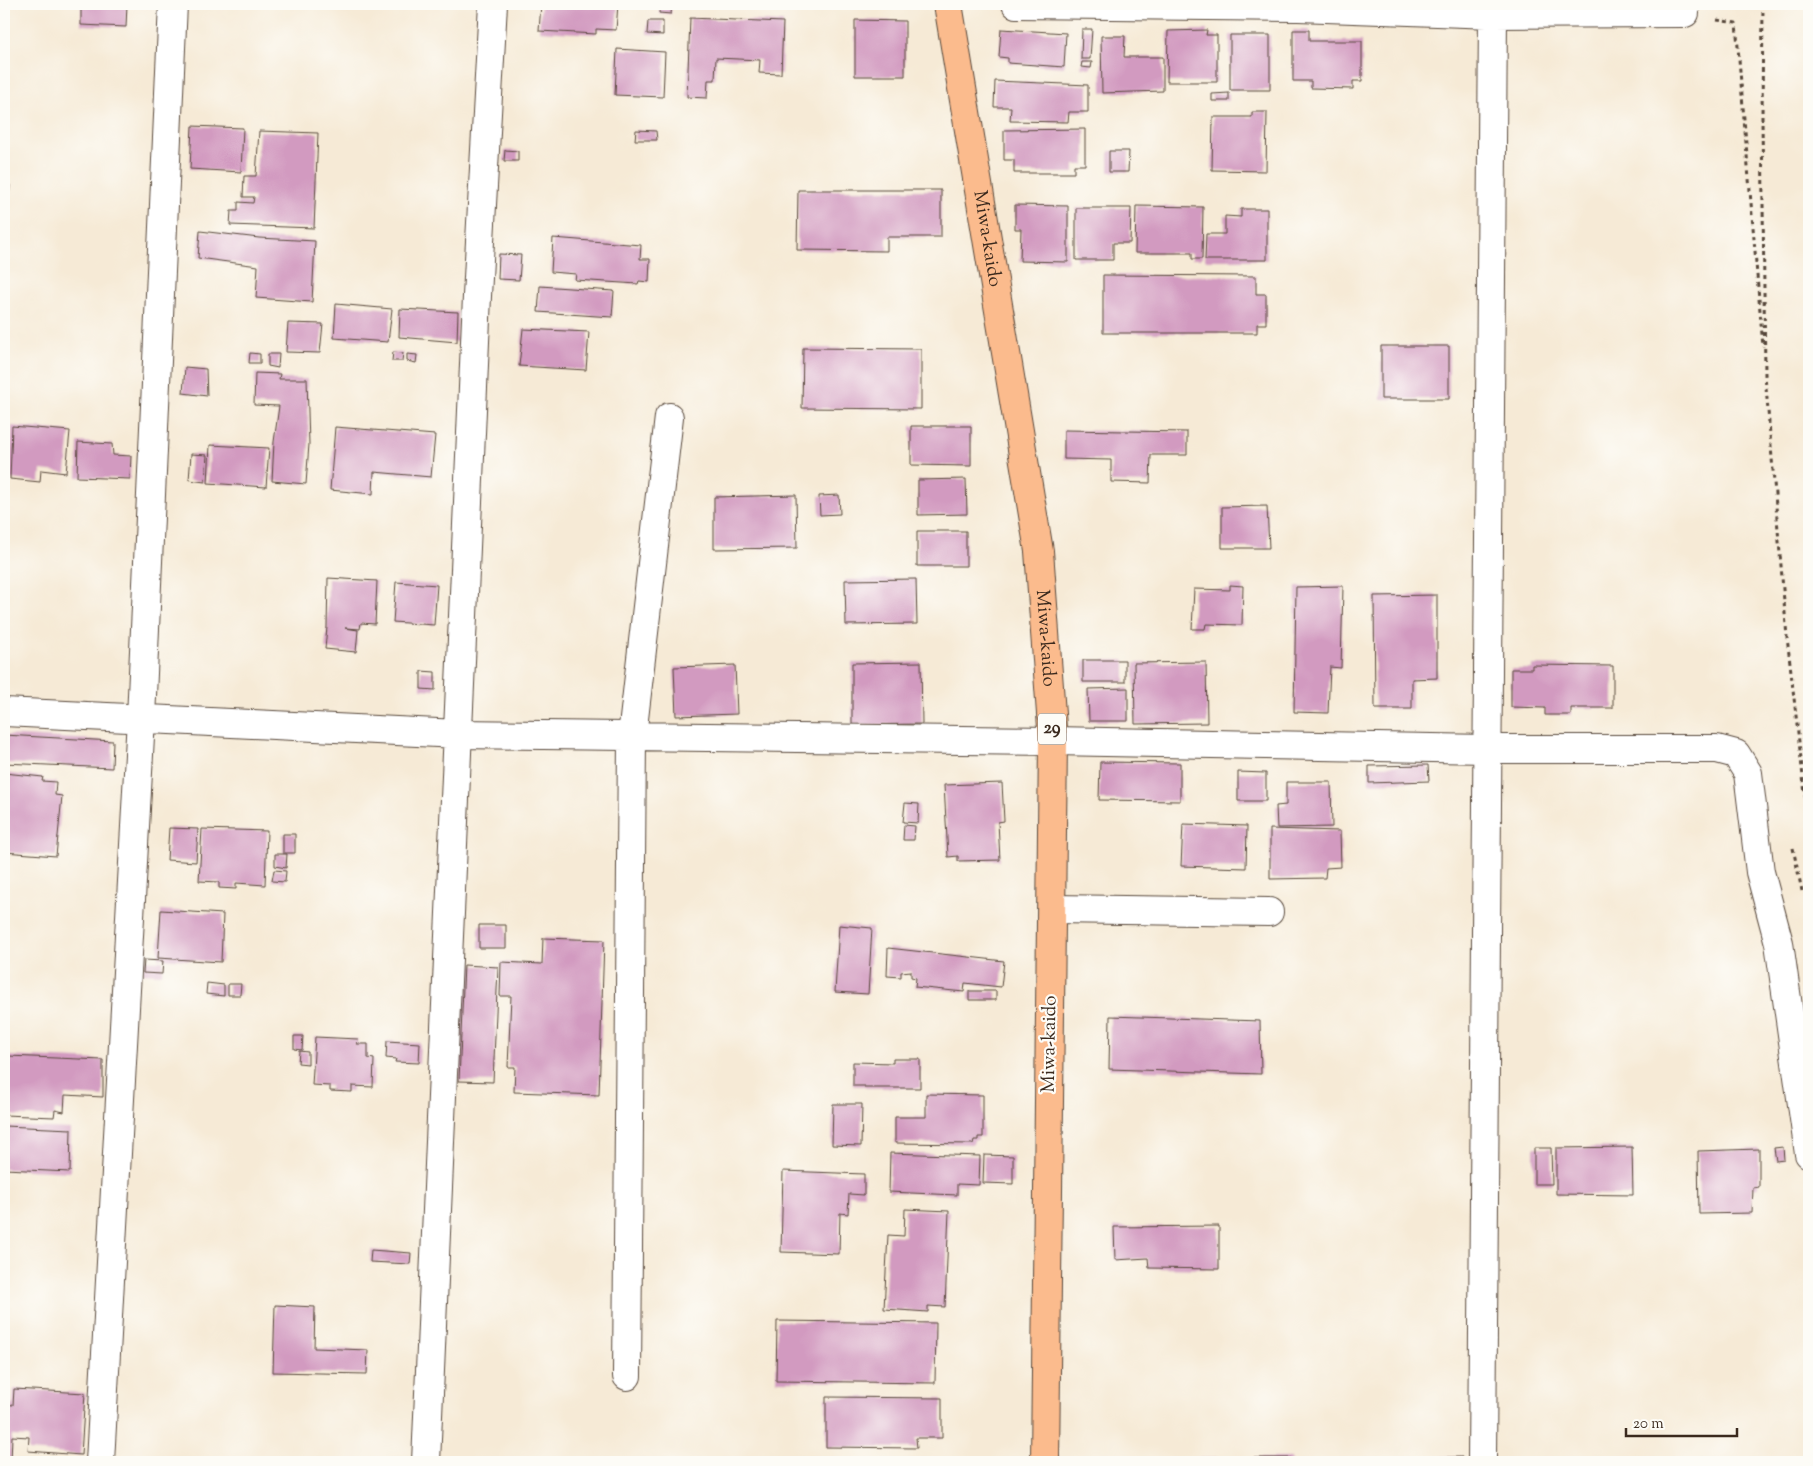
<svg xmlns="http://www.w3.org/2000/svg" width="1813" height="1466" font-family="'Sorts Mill Goudy',serif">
<rect width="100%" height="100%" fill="#fdfcf7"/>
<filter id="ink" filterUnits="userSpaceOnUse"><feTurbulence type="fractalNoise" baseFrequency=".02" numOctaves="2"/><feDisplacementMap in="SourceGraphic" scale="10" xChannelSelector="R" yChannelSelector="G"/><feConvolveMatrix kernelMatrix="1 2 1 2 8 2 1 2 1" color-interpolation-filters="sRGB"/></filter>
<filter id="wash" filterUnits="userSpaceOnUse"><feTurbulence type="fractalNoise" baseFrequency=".0096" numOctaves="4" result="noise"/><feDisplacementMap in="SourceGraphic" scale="20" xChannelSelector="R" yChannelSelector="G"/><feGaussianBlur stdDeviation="1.12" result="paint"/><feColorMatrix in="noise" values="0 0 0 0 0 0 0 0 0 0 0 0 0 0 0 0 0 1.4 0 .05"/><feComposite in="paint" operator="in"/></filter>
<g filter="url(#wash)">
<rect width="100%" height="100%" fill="#f6ead6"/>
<g id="blocks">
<!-- building -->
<path fill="#d29ac0" d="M81,4H127L126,27L81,25Z
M541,4H618L616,30L596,29V34L539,31Z
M660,4H672L671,14L659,13Z
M690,18L783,22L781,74L759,73L760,60L716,58L715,80H708L707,98L687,97Z
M855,20L905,21V76H855Z
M648,21H663V35L647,34Z
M1001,29L1066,33L1064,67L1008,63V58L999,57Z
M1082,29H1092L1090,59H1081Z
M1207,30L1206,35H1217V82H1167L1168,31Z
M1293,30H1309V41H1362V81H1353V89L1311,88V81H1293Z
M1230,35H1270V90H1230Z
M1101,36H1125L1124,57H1163V91L1102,93Z
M617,49L665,52L663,97L615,95Z
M1082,62H1092L1091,68L1081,67Z
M995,81L1088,85V112H1069L1068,122L1010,121L1011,107H994Z
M1229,93V101H1212V94Z
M1252,112H1267L1266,171L1212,170L1213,117H1252Z
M192,126L243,128L241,172L190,169Z
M1085,129V165H1074V173H1014V160H1004V130Z
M636,130L656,131L657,140H635Z
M259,131L318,133L314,228L230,225L231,211H238V202L253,203L254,197H243L244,176H256Z
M505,150L518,151V161H504Z
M1109,151H1129L1128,172H1109Z
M4,184L10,185L9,200L4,201Z
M798,190H941V237H887V251L797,250Z
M1015,205L1068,206V262L1020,261L1021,229H1015Z
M1136,206L1203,207L1202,259H1192V253H1135Z
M1076,208H1131L1130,243H1113V260H1076Z
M1241,209H1267V260H1205L1206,234H1225V216L1241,217Z
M200,231L259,238L315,241L312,302L256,298L258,266L198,258Z
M553,238L641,245L640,259H650L649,282L639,281L638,284L575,280L576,274L551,272Z
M499,254L521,255L519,280L498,279Z
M1103,275L1256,276V294H1266V324H1257V333H1103Z
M540,286L614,291L612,317L538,312Z
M336,304L392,309L388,342L334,338Z
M400,309L458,312L457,342L399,337Z
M288,323L323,324L320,353L286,352Z
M523,329L589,332L586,370L519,366Z
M1381,346H1449V399H1381Z
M803,348L921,349V409L802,408Z
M393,352L403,353L402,361H392Z
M250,353L260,354V363H249Z
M268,354H279L278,368L268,366Z
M407,354L417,355L416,363L407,361Z
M185,367L206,369L207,396L183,393Z
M255,373L280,374L279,379H307L309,444L306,484L272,481L274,442L279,406L254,405Z
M12,426L70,431L66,473L41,470L40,482L10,479Z
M911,426H971V466L911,465Z
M335,427L435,435L431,477L374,472L373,494L330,490Z
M1064,430L1187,432V455H1151L1150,483L1111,482V460L1064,459Z
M78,442L112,444L113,455L131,456L130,479L77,477Z
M210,445L269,448L266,487L208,483Z
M191,454L207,455L205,482L189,480Z
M966,479L967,514L918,515V480Z
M796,495L797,548L714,549V497Z
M839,495L840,514L820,515L819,496Z
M1267,506L1269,548H1222V507Z
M917,531H966V566H917Z
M328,578L377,581L375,624L361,623L360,629L345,628L358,630L356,652L325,649L327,627Z
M916,579L917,624L846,625L845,580Z
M396,582L437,585L434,625L393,622Z
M1230,585L1243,586L1242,625L1206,624L1205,629H1192L1194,589L1230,590Z
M1343,586L1341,668L1330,667L1328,713L1294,712L1296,587Z
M1437,595V678L1412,679V709H1375L1374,596Z
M1083,660H1125V682H1083Z
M921,662L922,724L852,725V663Z
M1206,662L1207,723L1135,724L1134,663Z
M735,665L737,714L676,716L674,667Z
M1532,665L1613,666V708H1571V715H1545V708L1511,707V669H1532Z
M421,671L435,672V690L421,689Z
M1128,688V721H1089L1088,689Z
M4,735L113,741L112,768L4,763Z
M1100,762L1180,763V801L1099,800Z
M1428,765L1429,781L1369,783V766Z
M1238,772L1266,773V801H1238Z
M4,773L43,777L42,781L56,782L55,795L62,796L56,856L4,852Z
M1286,782H1331L1332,827L1277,828L1276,806L1286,805Z
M1002,783L1004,821L998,822L1000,860L958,861V856L948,857L944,785Z
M905,803L919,804L918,823L903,822Z
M1183,824L1247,826L1246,868L1181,866Z
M904,825L915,826L914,840H903Z
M169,828L198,829L196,862L167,860Z
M202,829L267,831L265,885L236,883V889L219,888V882L199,881Z
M1270,829L1340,831L1341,867L1326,868L1325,878L1270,879Z
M283,834H295V853H283Z
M275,854H287L286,868L275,866Z
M274,870L286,871L285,882L272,881Z
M161,910L223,914L221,962L158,958Z
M479,925H506V948H479Z
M839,925L872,928L868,994L835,992Z
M543,938L604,940L599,1095L514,1092L515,1067H508L511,996H500L501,962L542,964Z
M888,948L1004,961L1001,987L965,983L964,992L915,987L916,978L911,977V971L901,972V977L887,976Z
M144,960L163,961L162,974L143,973Z
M464,965L498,967L493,1082L459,1081Z
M207,983L224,985V996L206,994Z
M228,984H241L240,995H228Z
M969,991H996V1000H969Z
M1110,1016L1260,1021L1261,1074L1109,1069Z
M294,1036H303L302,1050L294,1049Z
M315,1037L358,1039L357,1044H368V1058L374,1059L373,1087L352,1086V1092L330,1091V1086L312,1085Z
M387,1041L420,1043L419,1063L395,1062L396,1059L386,1058Z
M299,1051L308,1052V1064L298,1063Z
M8,1056L103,1060V1097L65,1095L64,1112L55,1110L54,1117L4,1115V1065H7Z
M893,1059H920V1088H865V1086H853V1062L893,1063Z
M926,1094L983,1095V1137H978V1140H974L973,1144L895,1143V1117H926Z
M833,1104H862L861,1146L832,1145Z
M4,1126L71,1129L70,1172L4,1169Z
M1632,1147L1633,1195L1556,1194V1148Z
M1783,1147L1784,1160L1776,1161L1774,1148Z
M1534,1148H1551L1552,1184H1534Z
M1759,1149V1187L1753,1188L1752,1213L1699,1214L1698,1151Z
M890,1153L980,1156L979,1185L957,1184V1195L889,1192Z
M984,1155L1013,1156V1184L983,1183Z
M783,1171L864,1174V1195L849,1194L848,1214L840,1213L839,1254L781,1252Z
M905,1209L949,1211L945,1307L928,1306V1312L884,1309L888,1235L904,1236Z
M1219,1226V1269L1149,1268L1148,1258L1115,1260L1114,1227Z
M371,1250L411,1253L410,1264L370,1262Z
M275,1305L315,1307L314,1348L368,1350L367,1374L273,1372Z
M777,1321L936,1323L935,1383L776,1381Z
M14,1389L85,1393L81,1455L28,1451L29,1437L12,1436L11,1462H4V1404L13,1405Z
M826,1397L942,1398V1438H916L917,1448L826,1447Z
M1462,1457V1462H1401L1402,1458Z
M1194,1458H1291V1462H1195Z"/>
</g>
</g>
<g filter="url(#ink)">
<use href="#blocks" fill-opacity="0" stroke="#57473a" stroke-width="1"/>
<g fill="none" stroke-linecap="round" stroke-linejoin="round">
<defs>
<path id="minor" d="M1016,4L1298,7L1493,14L1482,1462
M1493,14L1685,13
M4,712L458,734L1053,741L1488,749H1717L1736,754L1748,773L1760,872L1779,943L1809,1154
M1052,909L1269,912
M627,1376L632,736L669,417
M100,1462L141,718L173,4
M426,1462L477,296L493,4"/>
<g id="primary">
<path id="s1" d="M948,4L1039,551L1053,741L1045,1462"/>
</g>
</defs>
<!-- minor casing -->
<use href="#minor" stroke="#57473a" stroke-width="30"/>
<!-- primary casing -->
<use href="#primary" stroke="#57473a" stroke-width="30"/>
<!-- path -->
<path stroke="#57473a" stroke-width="3" stroke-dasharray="4 4" stroke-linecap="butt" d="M1763,4L1762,118L1765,375L1787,637L1809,829
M1717,20L1736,23L1763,347
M1793,848L1802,891"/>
<!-- minor -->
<use href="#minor" stroke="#fff" stroke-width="28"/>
<!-- primary -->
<use href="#primary" stroke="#fbbb8d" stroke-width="28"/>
</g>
</g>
<g text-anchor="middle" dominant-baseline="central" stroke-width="4.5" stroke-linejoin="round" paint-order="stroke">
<!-- shield labels -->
<rect fill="#fdfcf7" stroke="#75695f" stroke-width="1" x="1038" y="713.5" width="28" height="31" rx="4"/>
<g font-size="18" font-weight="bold" fill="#3b2a1e">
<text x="1052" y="729">29</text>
</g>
<!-- street labels -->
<g font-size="19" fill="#3b2a1e" stroke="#fdfcf7">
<text stroke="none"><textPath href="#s1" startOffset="238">Miwa-kaido</textPath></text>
<text stroke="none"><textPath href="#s1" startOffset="642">Miwa-kaido</textPath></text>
<text transform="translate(1050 1044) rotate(-89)">Miwa-kaido</text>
</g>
</g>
<!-- margin -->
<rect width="1813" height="1466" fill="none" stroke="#fdfcf7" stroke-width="20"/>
<!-- scale -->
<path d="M1626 1428v8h111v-8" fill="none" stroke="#3b2a1e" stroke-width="2.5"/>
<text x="1633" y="1428" font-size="15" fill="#3b2a1e" stroke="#fdfcf7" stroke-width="4" paint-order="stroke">20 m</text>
</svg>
